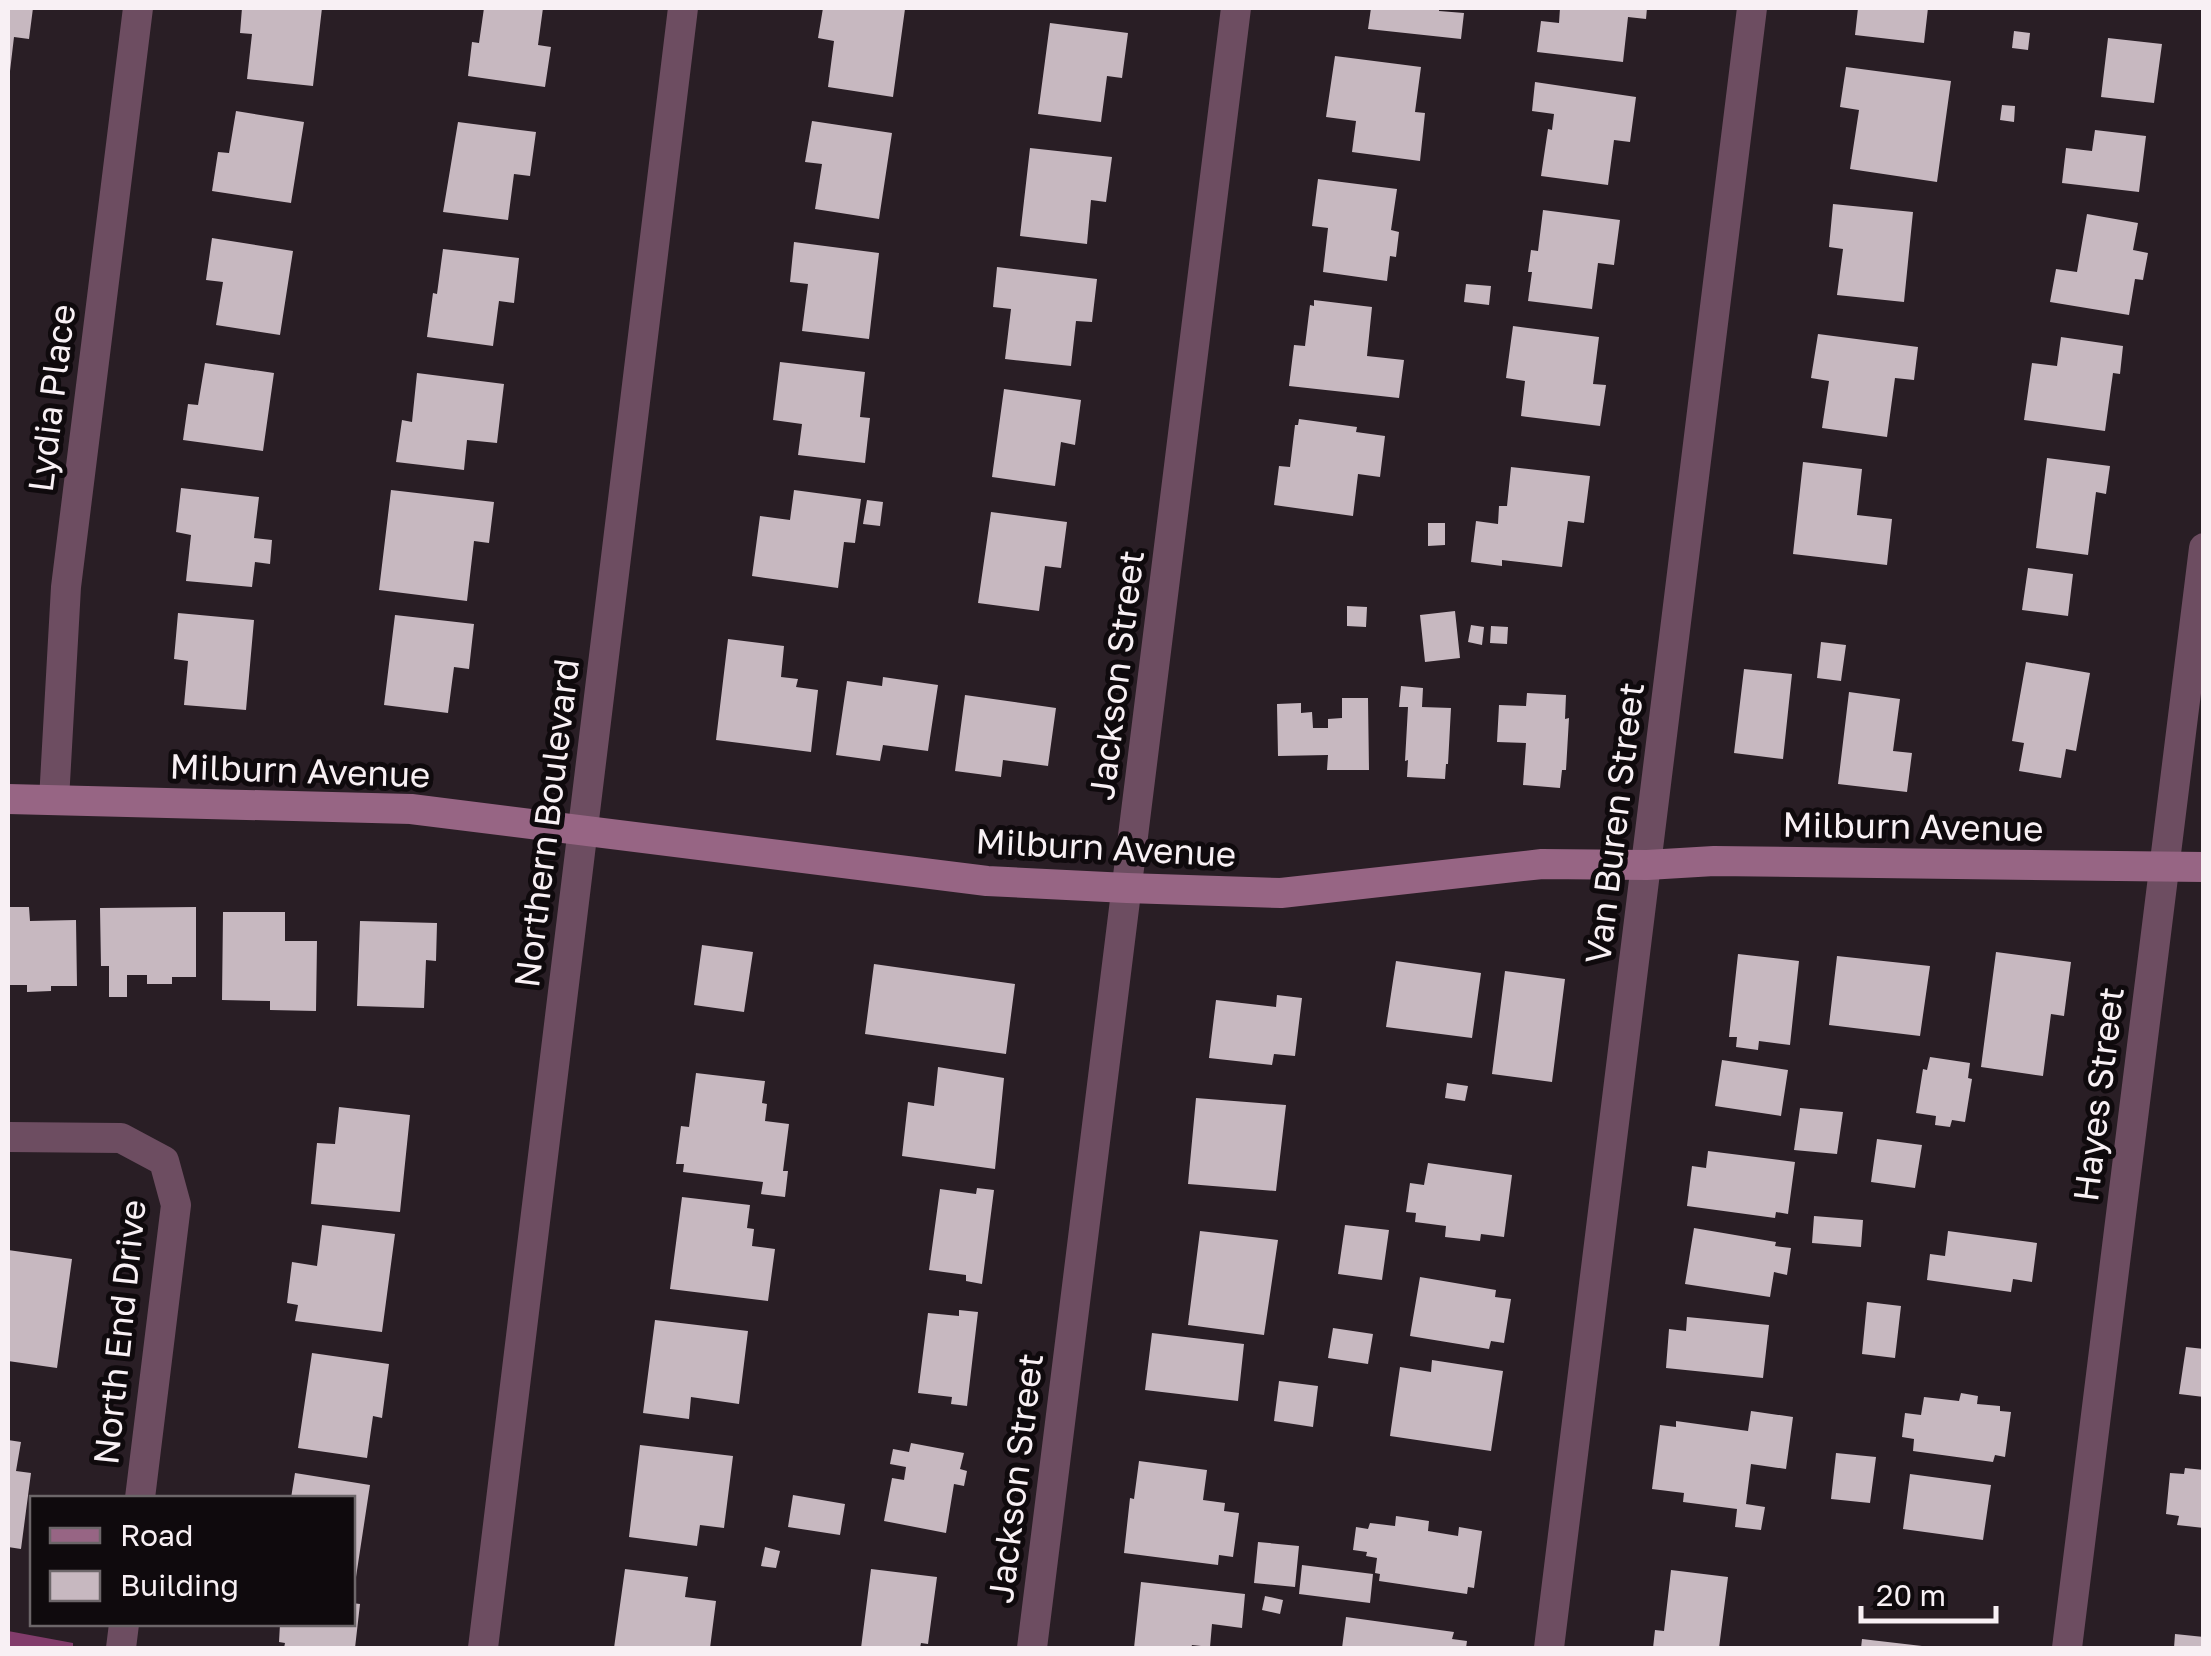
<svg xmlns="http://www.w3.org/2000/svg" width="2211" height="1656" font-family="'Golos Text',sans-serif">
<rect width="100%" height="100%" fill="#291e25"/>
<!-- water -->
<path fill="#823c6b" d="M8,1631L73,1643V1648H8Z"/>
<!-- building -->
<path fill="#c7b8c0" d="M8,8H33L29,39L14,37L10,71H8Z
M242,8H322L313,86L247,79L252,34L240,33Z
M484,8H543L538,45L551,47L545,87L468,76L472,42L479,43Z
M823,8L905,9L893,97L828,87L834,41L818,38Z
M1371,8H1439V11L1464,13L1461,39L1368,29Z
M1560,8H1647L1646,19L1628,17L1623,62L1537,52L1541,21L1559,23Z
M1858,8H1928L1924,43L1855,35Z
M1050,23L1128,33L1122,78L1107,76L1101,122L1038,114Z
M2014,31L2030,33L2028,50L2012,48Z
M2108,38L2162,44L2154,103L2101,97Z
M1335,56L1421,67L1415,112L1425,113L1420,161L1352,152L1356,121L1326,117Z
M1846,67L1951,81L1937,182L1850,169L1859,110L1840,107Z
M1535,82L1636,97L1630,142L1614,140L1608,185L1541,176L1548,129L1552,130L1554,114L1532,111Z
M2002,105L2015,106L2014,122L2000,120Z
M236,111L304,122L291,203L212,191L218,152L229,153Z
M812,121L892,133L879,219L815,209L822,164L805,162Z
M458,122L536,132L530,176L514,174L508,220L443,212Z
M2095,130L2146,136L2139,192L2062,183L2066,148L2092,151Z
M1030,148L1112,157L1106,202L1091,200L1087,244L1020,236Z
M1318,179L1397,189L1391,230L1399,232L1396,257L1390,256L1387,281L1323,272L1328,228L1312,226Z
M1833,204L1913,212L1904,302L1837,295L1843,249L1829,247Z
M1543,210L1620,220L1614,265L1598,263L1592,309L1528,301L1532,272H1528L1531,250L1538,251Z
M2087,214L2138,223L2133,250L2148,253L2143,280L2135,279L2129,315L2050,302L2056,269L2077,272Z
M212,238L293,251L280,335L216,325L223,282L206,280Z
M794,242L879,253L869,339L802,331L808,284L790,282Z
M443,249L519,258L514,303L499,301L493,346L427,337L433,293L437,294Z
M997,267L1097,279L1092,322L1076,321L1071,366L1005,359L1011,309L993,307Z
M1466,284L1491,286L1489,305L1464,302Z
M1314,300L1372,307L1367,356L1404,360L1399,398L1289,386L1294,345L1305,346L1310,305L1314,306Z
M1513,326L1599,337L1593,384L1606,385L1600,426L1521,416L1525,381L1506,378Z
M1818,334L1918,347L1914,380L1895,378L1887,437L1822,428L1829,381L1811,378Z
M2061,337L2123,346L2120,374L2113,373L2105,431L2024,420L2032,363L2057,366Z
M780,362L865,372L860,417L870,418L865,463L798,455L802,424L773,420Z
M205,363L274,373L263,451L183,440L188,404L198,405Z
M417,373L504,384L497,443L467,440L464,470L396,462L402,420L412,422Z
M1004,389L1081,400L1075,445L1061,442L1055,486L992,477Z
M1299,419L1357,427L1356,432L1385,436L1380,477L1358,474L1353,516L1274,505L1279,466L1290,467L1295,425H1298Z
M2047,458L2110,466L2106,494L2096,492L2088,555L2036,548Z
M1803,462L1862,469L1857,515L1892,519L1887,565L1793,554Z
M1511,467L1590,476L1584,523L1568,521L1562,567L1502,560V566L1471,562L1476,521L1498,524L1499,506H1507Z
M181,488L259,497L254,538L272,540L270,564L255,562L252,587L186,581L191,535L176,532Z
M391,490L494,502L489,543L474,541L467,601L379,590Z
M794,490L861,499L855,543L844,542L838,588L752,576L760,516L790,520Z
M867,500L883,502L880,526L863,524Z
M991,512L1067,522L1061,568L1045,566L1039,611L978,603Z
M1428,523H1445V545L1428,546Z
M2028,568L2073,574L2068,616L2022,610Z
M1347,606L1367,607L1366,627L1347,626Z
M1455,611L1460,658L1425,662L1420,615Z
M178,613L254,620L246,710L184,705L188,661L174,659Z
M395,615L474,624L469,669L454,667L448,713L384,705Z
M1471,625L1484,627L1482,645L1468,642Z
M1491,626L1508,627L1507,644L1490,643Z
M728,639L784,646L781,677L798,679L796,687L818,690L811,752L716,740Z
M1821,642L1846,645L1841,681L1817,678Z
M2026,662L2090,673L2076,751L2066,749L2061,778L2019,771L2024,743L2012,741Z
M1744,669L1792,674L1783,759L1734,753Z
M883,677L938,685L928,751L883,745L880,761L836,755L847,681L882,686Z
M1401,686L1423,688L1422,707L1451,708L1448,764H1446L1445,779L1407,777L1408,760L1405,761L1408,707H1399Z
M1849,692L1900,699L1893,751L1912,753L1907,792L1838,784Z
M1527,693L1566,695L1565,719L1569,718L1566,770H1562L1560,788L1523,785L1526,743L1497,742L1499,705L1526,706Z
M965,695L1056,708L1048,766L1003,760L1001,777L955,771Z
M1342,698H1368L1369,770H1327L1328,755L1278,756L1277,704L1301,703V713L1312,712L1313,728H1328V719L1342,718Z
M8,907H29L30,921L76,920L77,986H51V991L27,992V985H8Z
M196,907V977H172V984H147V975H127V997H109V966H101L100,908Z
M223,912H285V941H317L316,1011L270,1010V1001L222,1000Z
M360,921L437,923L436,961L426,960L424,1008L357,1006Z
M702,945L753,952L744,1012L694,1005Z
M1996,952L2071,962L2064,1016L2051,1014L2043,1076L1981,1067Z
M1738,954L1799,961L1790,1045L1759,1041L1758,1050L1736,1047L1737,1037H1729Z
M1837,956L1930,966L1920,1036L1829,1025Z
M1396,961L1481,973L1472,1038L1386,1027Z
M874,964L1015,984L1006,1054L865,1034Z
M1505,971L1565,979L1552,1082L1492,1074Z
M1277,995L1302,998L1295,1056L1274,1054L1272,1065L1209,1058L1216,1000L1276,1007Z
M1930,1057L1970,1063L1968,1078L1972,1079L1965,1122L1952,1120L1950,1127L1935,1125L1936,1116L1916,1113L1923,1069L1927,1070Z
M1722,1060L1788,1070L1781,1116L1715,1106Z
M938,1067L1004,1078L995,1169L902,1156L908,1102L934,1106Z
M696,1073L765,1081L762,1103L767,1104L765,1121L789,1124L783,1171H788L785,1197L761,1194L763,1182L683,1172L684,1164H676L681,1126L689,1127Z
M1447,1083L1468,1086L1465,1101L1445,1098Z
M1196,1098L1286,1105L1276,1191L1188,1184Z
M339,1107L410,1115L400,1212L311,1204L317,1143L335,1144Z
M1800,1108L1843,1112L1837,1154L1794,1150Z
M1877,1139L1922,1145L1915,1188L1871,1182Z
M1708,1151L1795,1162L1788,1214L1776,1212L1775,1218L1687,1206L1692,1166L1706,1168Z
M1428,1163L1512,1175L1504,1237L1481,1234L1480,1241L1445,1237L1446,1226L1415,1222L1416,1213L1406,1212L1410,1183L1424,1185Z
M977,1188L994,1190L982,1284L966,1281V1275L929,1270L940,1189L976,1194Z
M682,1197L750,1205L747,1228L754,1229L752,1246L775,1249L768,1301L670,1289Z
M1814,1216L1863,1220L1861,1247L1812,1243Z
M322,1225L395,1234L382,1332L295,1321L298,1305L287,1303L292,1262L317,1266Z
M1345,1225L1389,1230L1382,1280L1338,1274Z
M1694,1228L1776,1242L1775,1246L1791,1248L1787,1275L1774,1272L1770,1297L1685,1284Z
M1200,1231L1278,1240L1264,1335L1188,1325Z
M1948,1231L2037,1243L2032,1282L2013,1279L2011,1292L1927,1280L1930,1254L1945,1256Z
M8,1250L72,1259L57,1368L8,1361Z
M1420,1277L1496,1290L1495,1297L1511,1299L1504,1343L1491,1341L1489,1349L1410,1336Z
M1867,1302L1901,1306L1895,1358L1862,1354Z
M959,1310L978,1312L967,1406L951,1404L952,1397L918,1393L928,1313L959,1316Z
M1687,1317L1769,1325L1763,1378L1666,1368L1669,1329L1686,1331Z
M655,1320L748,1331L739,1404L691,1397L689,1419L643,1413Z
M1333,1328L1373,1334L1368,1364L1328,1358Z
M1152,1333L1244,1344L1238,1401L1145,1390Z
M2186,1347L2204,1349V1397L2179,1394Z
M312,1353L389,1364L382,1418L373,1416L367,1458L298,1448Z
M1432,1360L1503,1371L1491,1451L1390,1436L1400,1367L1431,1372Z
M1279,1381L1318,1386L1313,1427L1274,1421Z
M1961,1393L1978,1396L1977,1404L2000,1406V1411L2011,1412L2005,1457L1995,1455L1993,1462L1913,1451L1914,1439L1902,1437L1905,1413L1921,1415L1924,1397L1959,1401Z
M1751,1411L1793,1417L1786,1469L1751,1464L1746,1504L1765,1507L1761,1530L1735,1527L1737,1509L1683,1502L1684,1493L1652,1489L1660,1425L1676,1427V1421L1748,1431Z
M8,1440L21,1442L16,1471L31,1473L21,1549L8,1547Z
M911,1443L964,1453L960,1469L967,1471L964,1486L954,1484L946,1533L884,1521L892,1478L904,1480L906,1467L890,1464L893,1449L909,1452Z
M640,1445L733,1456L724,1528L700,1525L697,1546L629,1537Z
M1836,1453L1876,1457L1870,1503L1831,1499Z
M1139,1461L1207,1470L1203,1500L1225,1503L1224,1511L1239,1513L1233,1557L1219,1555L1218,1565L1124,1553L1130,1498L1134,1499Z
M2185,1468L2204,1470V1528L2177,1525L2179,1516L2166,1514L2170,1473L2184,1474Z
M295,1473L370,1485L356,1577H352V1498H291Z
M1910,1474L1991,1485L1983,1540L1903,1529Z
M793,1495L845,1504L840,1535L788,1527Z
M1396,1516L1429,1521L1428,1531L1458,1536L1459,1527L1482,1531L1474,1588L1468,1587L1467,1594L1379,1581L1380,1574L1375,1573L1377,1558L1366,1556L1367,1552L1353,1550L1356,1527L1368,1529L1370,1523L1395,1526Z
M1258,1542L1299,1546L1295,1587L1254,1583Z
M765,1547L780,1551L776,1568L761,1566Z
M1302,1565L1373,1574L1370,1603L1299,1594Z
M625,1569L688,1577L685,1597L716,1601L710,1648H614Z
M871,1569L937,1577L928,1644L921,1643L920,1648H861Z
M1671,1570L1728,1577L1719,1648H1653L1655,1630L1664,1631Z
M1141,1582L1245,1594L1242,1628L1212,1624L1210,1647L1192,1645L1191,1648H1134Z
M1265,1596L1283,1600L1280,1614L1262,1610Z
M352,1603L360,1604L355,1648H284L285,1643L279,1642L280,1624H352Z
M1346,1617L1454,1632L1452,1639L1467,1641L1466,1648H1342Z
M2175,1634L2204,1637V1648H2174Z
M1862,1639L1922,1646V1648H1861Z"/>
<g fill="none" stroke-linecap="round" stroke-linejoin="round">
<!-- street -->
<path stroke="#6d4d61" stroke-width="30" d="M54,800L66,587L138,8
M8,1137L121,1138L164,1161L176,1205L140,1498
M121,1648L124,1624
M483,1648L683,8
M1032,1648L1236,8
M1549,1648L1752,8
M2067,1648L2204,548"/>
<!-- secondary -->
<path stroke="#976584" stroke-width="30" d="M8,799L411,809L987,881L1127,888L1281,893L1542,864L1647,865L1714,861L2204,867"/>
</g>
<g text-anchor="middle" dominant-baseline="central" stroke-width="10" stroke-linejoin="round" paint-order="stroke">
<!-- street labels -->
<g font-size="35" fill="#f8f0f4" stroke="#0f0a0d">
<text transform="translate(51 398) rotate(-83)">Lydia Place</text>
<text transform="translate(1116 675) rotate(-83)">Jackson Street</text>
<text transform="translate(300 770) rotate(2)">Milburn Avenue</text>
<text transform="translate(546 823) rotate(-83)">Northern Boulevard</text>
<text transform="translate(1614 823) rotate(-83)">Van Buren Street</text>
<text transform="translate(1913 826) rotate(1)">Milburn Avenue</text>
<text transform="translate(1106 847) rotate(3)">Milburn Avenue</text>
<text transform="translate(2098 1094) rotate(-83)">Hayes Street</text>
<text transform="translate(119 1332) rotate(-84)">North End Drive</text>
<text transform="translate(1015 1478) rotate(-83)">Jackson Street</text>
</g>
</g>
<!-- border -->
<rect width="2211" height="1656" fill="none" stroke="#f8f0f4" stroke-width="20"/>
<!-- legend -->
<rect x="30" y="1496" width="325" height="130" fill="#0f0a0d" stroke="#6c6669" stroke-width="2.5"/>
<rect x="50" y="1528" width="50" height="15" fill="#976584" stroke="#6c6669" stroke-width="2.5"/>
<text x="120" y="1546" font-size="30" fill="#f8f0f4">Road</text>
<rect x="50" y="1571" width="50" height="30" fill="#c7b8c0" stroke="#6c6669" stroke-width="2.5"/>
<text x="120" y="1596" font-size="30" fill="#f8f0f4">Building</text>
<!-- scale -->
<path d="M1861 1606v15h135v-15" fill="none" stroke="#f8f0f4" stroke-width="5"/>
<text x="1876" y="1606" font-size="30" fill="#f8f0f4" stroke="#0f0a0d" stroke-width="8" paint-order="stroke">20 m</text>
</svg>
